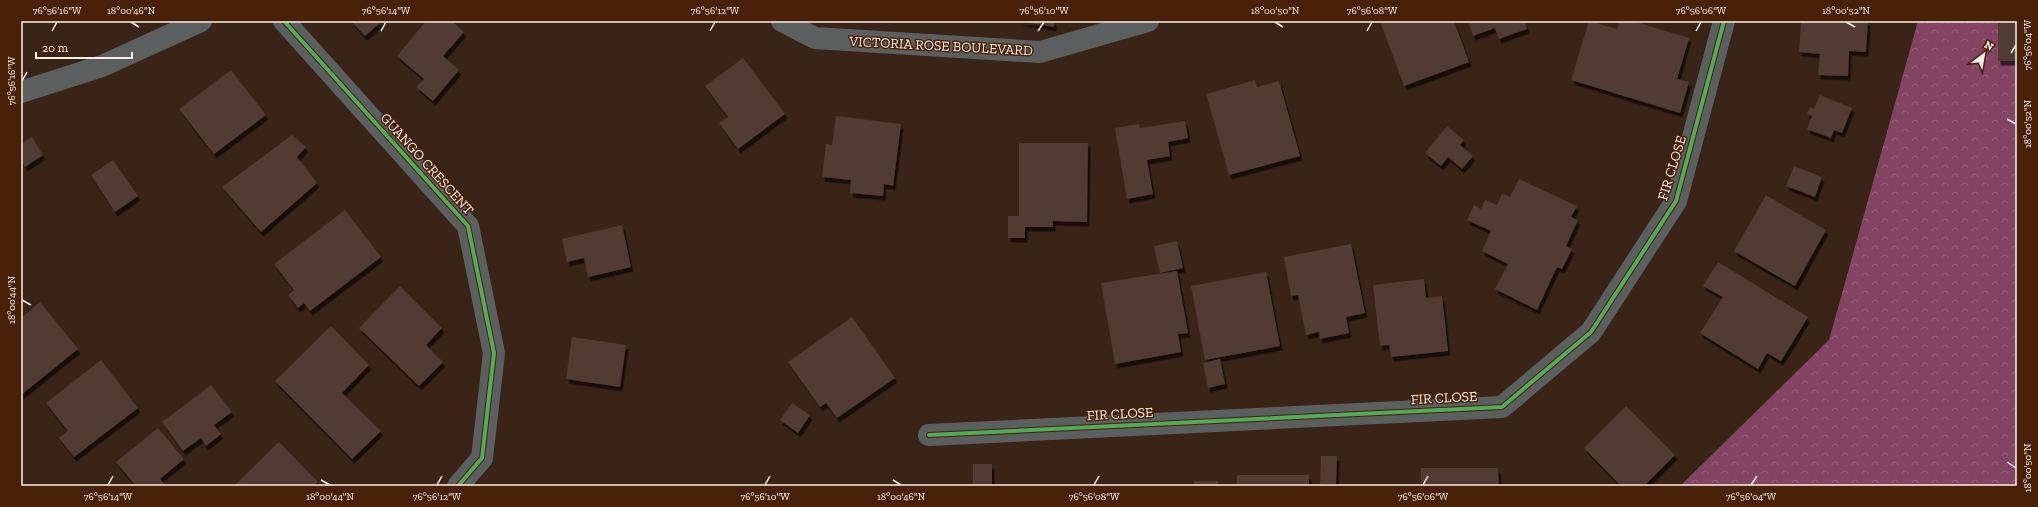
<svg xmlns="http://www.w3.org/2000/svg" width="2038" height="507" font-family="'Zilla Slab',serif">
<defs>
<pattern id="forest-crowns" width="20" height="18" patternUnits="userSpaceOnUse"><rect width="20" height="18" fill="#834362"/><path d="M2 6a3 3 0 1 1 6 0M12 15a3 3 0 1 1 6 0" fill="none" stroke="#955e78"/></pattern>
<filter id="shadow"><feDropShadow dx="2.5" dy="4.5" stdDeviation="0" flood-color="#0009"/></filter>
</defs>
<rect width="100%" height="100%" fill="#3a2418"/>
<!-- forest -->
<path fill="url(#forest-crowns)" d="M1918,21H2017V486H1680L1829,340Z"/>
<!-- building -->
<path fill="#513a33" filter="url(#shadow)" d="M351,21H382L365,36Z
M426,21H452L464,32L443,56L459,70L433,101L416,87L424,79L397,56Z
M1018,21H1054V27Z
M1380,21H1454L1469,62L1404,86Z
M1468,21H1524L1527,29L1499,39L1495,28L1473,36Z
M1589,21L1617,29L1620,21H1633L1689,38L1677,79L1689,82L1680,113L1571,80Z
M1801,21H1868L1866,52L1849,51L1848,76L1818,75L1820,54L1799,52Z
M1998,21H2017V61H1998Z
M743,58L785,114L738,149L719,123L728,117L705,86Z
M231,70L266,115L214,154L179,109Z
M1255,80L1257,87L1279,81L1300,156L1229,175L1206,94Z
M1820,95L1852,108L1842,133L1834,130L1831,138L1807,129L1812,116L1807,114L1810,107L1814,109Z
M836,116L901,124L893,186L884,184L883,196L850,193L851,180L822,177L826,144L832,145Z
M1185,121L1188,138L1168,142L1170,156L1147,160L1153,194L1127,199L1115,128L1139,124L1140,128Z
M1447,126L1464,140L1460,145L1473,156L1462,169L1448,157L1441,166L1425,153Z
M292,135L306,147L297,157L317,183L261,232L222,187Z
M32,137L43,155L25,167L21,160V144Z
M1019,143H1088L1087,222L1053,221V227H1025V238H1008V216H1019Z
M113,160L138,196L115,212L91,175Z
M1794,166L1822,177L1815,197L1786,186Z
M1519,179L1577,206L1571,217L1578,220L1566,246L1572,249L1562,269L1557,267L1537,310L1495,289L1508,264L1482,251L1491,231L1467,220L1474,205L1481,209L1485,200L1497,205L1502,194L1510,197Z
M1766,195L1826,230L1795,286L1734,251Z
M345,210L381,257L310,311L304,303L298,308L288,295L294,290L274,264Z
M622,225L631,267L588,277L584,258L567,262L562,239Z
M1177,241L1183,268L1160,273L1154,246Z
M1351,244L1365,313L1346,317L1349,333L1320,339L1319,332L1306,335L1298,295L1291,296L1284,257Z
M1718,262L1808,317L1781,361L1767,353L1758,369L1700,333L1723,297L1703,286Z
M1177,271L1188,333L1178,334L1181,352L1115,364L1101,283Z
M1266,272L1280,346L1205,360L1191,286Z
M1424,279L1426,298L1442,296L1448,351L1391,357L1389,345L1380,346L1373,285Z
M400,286L442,328L426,345L443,362L419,386L359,328Z
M40,302L78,349L21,395V318Z
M852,317L895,378L837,418L826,403L820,407L788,362Z
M331,326L369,365L342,393L381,431L352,459L275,381Z
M572,337L626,345L620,387L566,379Z
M1220,359L1225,384L1208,388L1203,363Z
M101,360L138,408L74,457L59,438L68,431L46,403Z
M211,385L232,412L214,425L221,434L206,446L201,438L183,451L162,422Z
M792,403L810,415L798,433L780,420Z
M1626,406L1675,455L1644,486H1621L1584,448Z
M158,428L184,459L160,479L166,486H136L116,462Z
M279,442L318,482L313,486H234Z
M1321,456H1337L1336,484H1320Z
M973,464H992V486H973Z
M1421,468H1498L1499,486H1421Z
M1237,475H1309V486H1237Z
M1194,481H1218V486H1194Z"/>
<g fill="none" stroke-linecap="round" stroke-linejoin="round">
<!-- minor -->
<path stroke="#5b5f60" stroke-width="22" d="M284,21L468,226L494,353L482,458L458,486
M782,21L815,38L1040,52L1148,21
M21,92L102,66L201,21
M929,435L1502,407L1591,332L1676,201L1724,21"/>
<defs>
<path id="cycleway" d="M284,21L468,226L494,353L482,458L458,486
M929,435L1502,407L1591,332L1676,201L1724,21"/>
</defs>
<!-- cycleway casing -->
<use href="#cycleway" stroke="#492109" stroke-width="6"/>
<!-- cycleway -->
<use href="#cycleway" stroke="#51ab58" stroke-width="4"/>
</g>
<!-- ticks -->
<path fill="none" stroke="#fcefe8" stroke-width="1.5" d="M131,22L139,27M1275,22L1283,27M1846,22L1855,27M52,31L57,22M381,31L386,22M710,31L715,22M1038,31L1044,22M1367,31L1372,22M1696,31L1701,22M2011,53L2016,45M22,81L27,72M2007,119L2016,124M22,300L31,305M2007,462L2016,468M321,480L330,485M893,480L901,485M108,485L113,476M437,485L442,476M765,485L770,476M1094,485L1099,476M1423,485L1428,476M1751,485L1757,476"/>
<g text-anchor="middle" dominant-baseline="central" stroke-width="3" stroke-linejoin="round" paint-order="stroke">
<!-- street labels -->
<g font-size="14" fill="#fcefe8" stroke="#492109">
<text transform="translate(941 46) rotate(3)">VICTORIA ROSE BOULEVARD</text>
<text transform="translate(427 164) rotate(48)">GUANGO CRESCENT</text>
<text transform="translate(1672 168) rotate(-73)">FIR CLOSE</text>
<text transform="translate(1444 398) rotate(-3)">FIR CLOSE</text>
<text transform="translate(1120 414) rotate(-3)">FIR CLOSE</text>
</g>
</g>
<!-- border -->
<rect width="2038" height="507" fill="none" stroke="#492109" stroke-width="44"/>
<!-- north arrow -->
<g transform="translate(1984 54) rotate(31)" stroke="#492109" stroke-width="3" paint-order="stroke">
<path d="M0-3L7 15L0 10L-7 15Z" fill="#fcefe8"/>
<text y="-6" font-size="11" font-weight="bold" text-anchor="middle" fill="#fcefe8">N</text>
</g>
<!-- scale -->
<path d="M36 52v6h96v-6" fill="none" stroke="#fcefe8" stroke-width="2"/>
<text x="42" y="52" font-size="12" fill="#fcefe8" stroke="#492109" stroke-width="3" paint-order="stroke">20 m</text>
<rect x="22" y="22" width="1994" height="463" fill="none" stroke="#fcefe8" stroke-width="1.5"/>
<g font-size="10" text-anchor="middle" fill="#fcefe8">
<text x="57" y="14">76°56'16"W</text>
<text x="131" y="14">18°00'46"N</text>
<text x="386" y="14">76°56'14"W</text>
<text x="715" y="14">76°56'12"W</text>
<text x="1044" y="14">76°56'10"W</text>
<text x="1275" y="14">18°00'50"N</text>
<text x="1372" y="14">76°56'08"W</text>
<text x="1701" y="14">76°56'06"W</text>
<text x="1846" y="14">18°00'52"N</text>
<text transform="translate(2027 45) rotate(-90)" y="4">76°56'04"W</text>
<text transform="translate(11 81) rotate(-90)" y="4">76°56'16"W</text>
<text transform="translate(2027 124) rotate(-90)" y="4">18°00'52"N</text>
<text transform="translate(11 300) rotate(-90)" y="4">18°00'44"N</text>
<text transform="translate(2027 468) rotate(-90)" y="4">18°00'50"N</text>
<text x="108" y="500">76°56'14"W</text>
<text x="330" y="500">18°00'44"N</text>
<text x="437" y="500">76°56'12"W</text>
<text x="765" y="500">76°56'10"W</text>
<text x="901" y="500">18°00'46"N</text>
<text x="1094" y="500">76°56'08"W</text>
<text x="1423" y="500">76°56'06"W</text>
<text x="1751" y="500">76°56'04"W</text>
</g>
</svg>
